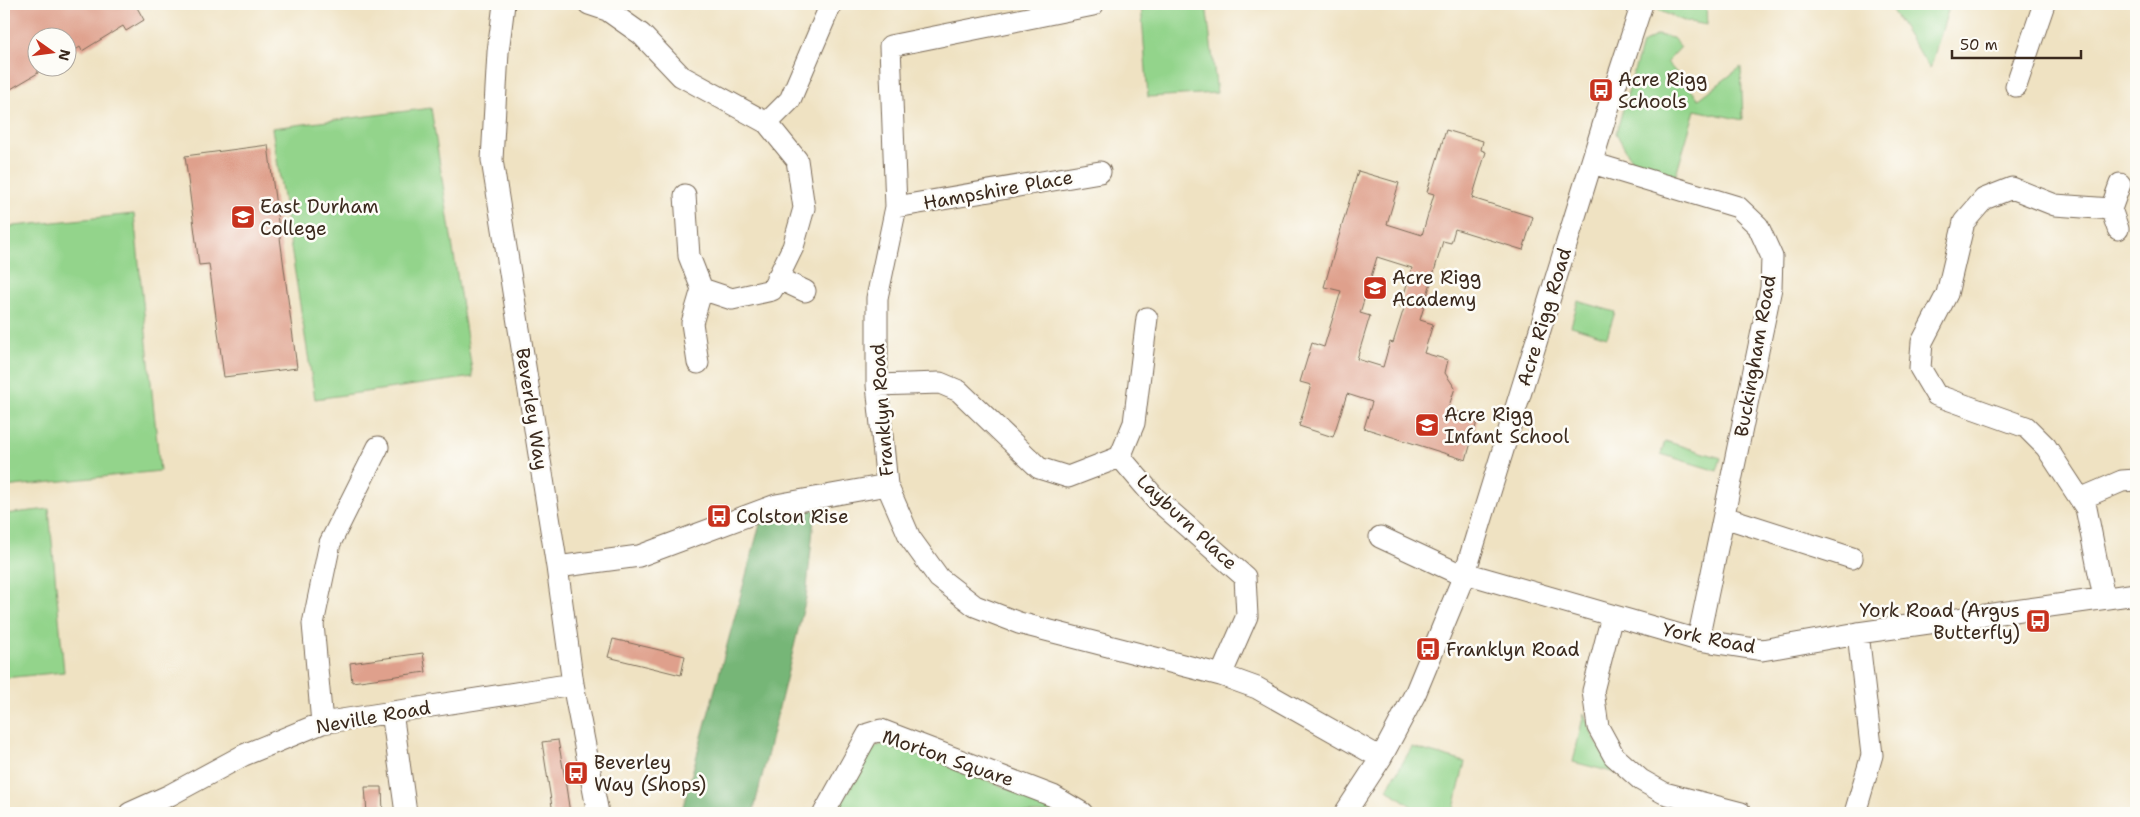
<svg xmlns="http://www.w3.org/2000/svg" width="2140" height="817" font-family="'Shantell Sans',sans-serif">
<rect width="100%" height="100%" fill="#fdfcf7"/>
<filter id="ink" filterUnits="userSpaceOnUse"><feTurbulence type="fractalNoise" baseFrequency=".02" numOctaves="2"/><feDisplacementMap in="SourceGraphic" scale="10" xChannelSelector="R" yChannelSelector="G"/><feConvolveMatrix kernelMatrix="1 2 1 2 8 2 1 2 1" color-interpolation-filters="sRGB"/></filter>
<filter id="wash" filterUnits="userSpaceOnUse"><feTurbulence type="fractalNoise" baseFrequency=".0096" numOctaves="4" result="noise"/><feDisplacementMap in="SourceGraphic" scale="20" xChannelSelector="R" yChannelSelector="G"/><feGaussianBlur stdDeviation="1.12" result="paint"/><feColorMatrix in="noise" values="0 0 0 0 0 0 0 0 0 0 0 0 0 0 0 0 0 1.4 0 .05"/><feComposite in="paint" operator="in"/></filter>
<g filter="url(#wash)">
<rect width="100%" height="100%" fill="#efe2c2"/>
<!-- green -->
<path fill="#93d48b" stroke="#677f54" d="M1141,4H1206L1217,93L1148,97Z
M1656,4H1706L1707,25L1684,21L1660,11Z
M1888,4H1950L1930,69Z
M1657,35L1673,38L1681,47L1667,62L1699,99L1741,67L1743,120L1695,110L1676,175L1634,165L1616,133L1642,44Z
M431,108L473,377L315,399L272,128Z
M134,214L160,471L4,487V227Z
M1578,301L1615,312L1607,337L1571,326Z
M1665,441L1721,458L1717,471L1661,454Z
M49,509L64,672L4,678V514Z
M1584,713C1591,735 1602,754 1616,773L1573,762Z
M889,743L1072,813H836L871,752L877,746Z
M1412,747L1465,762L1453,813H1421L1387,789Z"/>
<!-- forest -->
<path fill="#76b677" stroke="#58704a" d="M815,509L806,598L753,813H696L682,810L760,524Z"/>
<g id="blocks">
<!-- building -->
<path fill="#dfa08c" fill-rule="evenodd" d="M4,4H135L144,20L126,31L123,26L82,51L80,47L68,55V38H38V73L4,93Z
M1446,130L1483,141L1481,150L1486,152L1472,198L1533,217L1523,250L1455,229L1451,243L1443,241L1420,320L1433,324L1424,353L1448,360L1445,373L1455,388L1448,409L1478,418L1466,460L1364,428L1372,402L1347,394L1333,437L1299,426L1311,385L1300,382L1312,343L1324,347L1341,291L1324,287L1358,171L1399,183L1387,224L1422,235L1434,194L1427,192ZM1377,257L1412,268L1400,307L1404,308L1393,343L1390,342L1383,367L1357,359L1370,316L1360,313Z
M268,145L297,368L224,377L209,264L199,265L185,156Z
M613,639L685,656L681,675L608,657Z
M423,653L426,672L352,682L350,663Z
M558,740L564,773L570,813H553L548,781L542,742Z
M365,787H382L383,813H367Z"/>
</g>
</g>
<g filter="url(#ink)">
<use href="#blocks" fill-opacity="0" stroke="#7a6a57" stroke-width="1"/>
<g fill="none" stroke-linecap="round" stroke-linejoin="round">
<defs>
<path id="minor" d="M504,4L498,52L492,160L557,567L573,684L598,813
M589,4L607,10L641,34L681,76L767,123L797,160L804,208L793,247L772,290L732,299L702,289L689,256L685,195
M1093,5L890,46L896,207L877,298V385L887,485L910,538L939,578L975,606L1019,623L1221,675L1257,688L1381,758
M2016,86L2044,4
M767,123L790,100L831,4
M1592,163L1738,207L1758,226L1772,257L1771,288L1698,640
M896,207L1100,172
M2111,209L2120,184
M777,278L805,291
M698,363L692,323L702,289
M877,385L940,383L959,391L1039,468L1068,477L1120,457L1134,423L1147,318
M1120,457L1156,499L1245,577L1247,616L1221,675
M2080,499L2122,481L2136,480
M1724,517L1852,558
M1380,537L1453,571L1465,573L1698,640L1762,650L1858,633L2136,594
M557,567L639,556L776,505L887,485
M2104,598L2086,508L2046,447L2026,427L1936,395L1920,368L1922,342L1947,294L1964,222L1984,199L2012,188L2055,205L2111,209L2118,229
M1612,616L1593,691L1598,727L1614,756L1641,780L1664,793L1741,813
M392,712L406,813
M322,723L313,624L330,543L378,447
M130,813L170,795L244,755L322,723L573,684
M824,813L868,734L881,730L1053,796L1082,813
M1345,813L1381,758L1415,694L1465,573L1613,93L1642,4
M1855,813L1872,755L1858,633"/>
</defs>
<!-- minor casing -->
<use href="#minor" stroke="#7a6a57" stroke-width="23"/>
<!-- minor -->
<use href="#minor" stroke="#fff" stroke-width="21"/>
</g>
</g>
<!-- icons -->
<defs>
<symbol id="bus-square" viewBox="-11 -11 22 22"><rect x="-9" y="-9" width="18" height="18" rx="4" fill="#c8321e" stroke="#fdfcf7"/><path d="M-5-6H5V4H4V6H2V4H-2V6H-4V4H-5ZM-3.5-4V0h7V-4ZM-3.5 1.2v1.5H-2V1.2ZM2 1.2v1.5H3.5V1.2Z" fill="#fff"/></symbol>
<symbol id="university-square" viewBox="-11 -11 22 22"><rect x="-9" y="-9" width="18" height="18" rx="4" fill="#c8321e" stroke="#fdfcf7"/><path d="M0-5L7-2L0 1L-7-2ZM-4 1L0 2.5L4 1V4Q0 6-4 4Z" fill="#fff"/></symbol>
<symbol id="school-square" viewBox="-11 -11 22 22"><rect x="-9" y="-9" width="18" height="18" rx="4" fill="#c8321e" stroke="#fdfcf7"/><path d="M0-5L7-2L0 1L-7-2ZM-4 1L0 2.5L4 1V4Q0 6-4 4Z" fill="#fff"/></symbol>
</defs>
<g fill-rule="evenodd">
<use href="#bus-square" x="1587" y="76" width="28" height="28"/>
<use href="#university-square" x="229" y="203" width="28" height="28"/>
<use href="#school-square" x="1361" y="274" width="28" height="28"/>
<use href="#school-square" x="1413" y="411" width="28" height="28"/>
<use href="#bus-square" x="705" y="502" width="28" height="28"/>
<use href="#bus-square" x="2024" y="607" width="28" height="28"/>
<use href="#bus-square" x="1414" y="635" width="28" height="28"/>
<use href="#bus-square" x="562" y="759" width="28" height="28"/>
</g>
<g text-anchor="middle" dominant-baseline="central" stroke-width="5" stroke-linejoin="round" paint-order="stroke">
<!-- poi labels -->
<g font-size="19" fill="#3b2a1e" stroke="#fdfcf7" text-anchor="start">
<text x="1618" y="79">Acre Rigg<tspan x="1618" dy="22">Schools</tspan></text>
<text x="260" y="206">East Durham<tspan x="260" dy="22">College</tspan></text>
<text x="1392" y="277">Acre Rigg<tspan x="1392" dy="22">Academy</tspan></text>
<text x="1444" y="414">Acre Rigg<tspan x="1444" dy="22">Infant School</tspan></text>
<text x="736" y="516">Colston Rise</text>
<text x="2020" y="610" text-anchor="end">York Road (Argus<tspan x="2020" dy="22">Butterfly)</tspan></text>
<text x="1446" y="649">Franklyn Road</text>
<text x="594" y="762">Beverley<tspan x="594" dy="22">Way (Shops)</tspan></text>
</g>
<!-- street labels -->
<g font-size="19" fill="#3b2a1e" stroke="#fdfcf7">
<text transform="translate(998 190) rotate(-10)">Hampshire Place</text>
<text transform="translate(1544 317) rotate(-73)">Acre Rigg Road</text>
<text transform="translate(1755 356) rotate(-80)">Buckingham Road</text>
<text transform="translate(532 409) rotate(81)">Beverley Way</text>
<text transform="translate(882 410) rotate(-94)">Franklyn Road</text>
<text transform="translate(1187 522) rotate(43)">Layburn Place</text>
<text transform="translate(1709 638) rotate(11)">York Road</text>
<text transform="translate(373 717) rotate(-10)">Neville Road</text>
<text transform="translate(948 758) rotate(19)">Morton Square</text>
</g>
</g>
<!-- margin -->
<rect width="2140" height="817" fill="none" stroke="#fdfcf7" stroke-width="20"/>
<!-- north arrow -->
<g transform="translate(52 52) rotate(104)"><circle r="24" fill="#fdfcf7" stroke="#afa8a0"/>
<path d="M0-4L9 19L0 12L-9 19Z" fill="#c8321e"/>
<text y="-8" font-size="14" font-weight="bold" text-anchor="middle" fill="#3b2a1e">N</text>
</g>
<!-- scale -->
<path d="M1952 50v8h129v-8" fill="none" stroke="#3b2a1e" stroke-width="2.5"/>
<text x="1960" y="50" font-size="15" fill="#3b2a1e" stroke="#fdfcf7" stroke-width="4" paint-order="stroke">50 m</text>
</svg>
